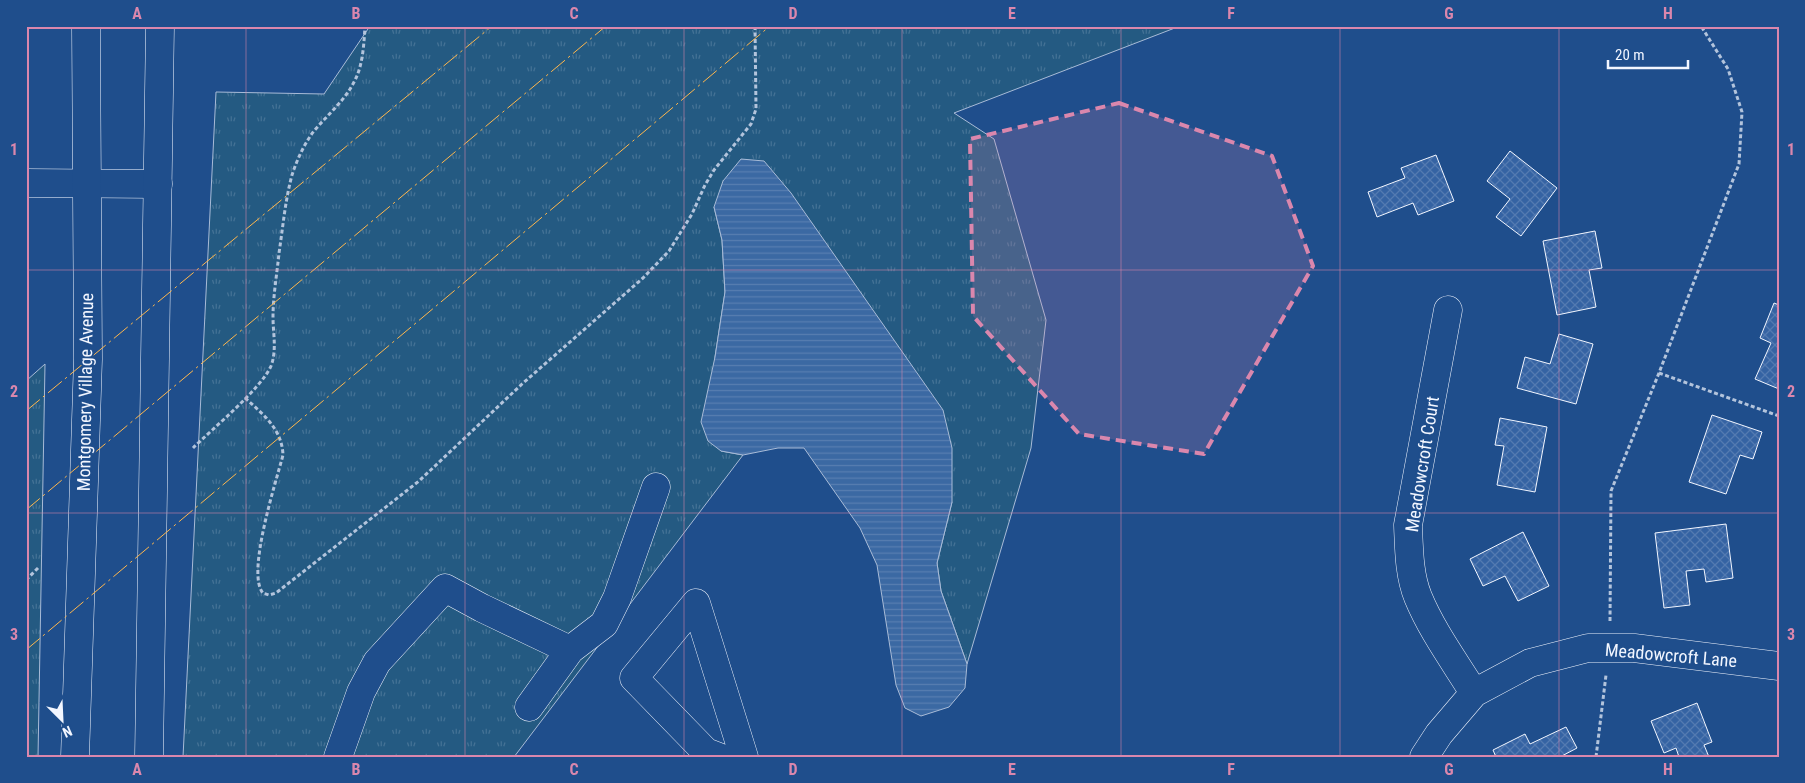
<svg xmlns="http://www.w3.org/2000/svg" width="1805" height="783" font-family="'Roboto Condensed',sans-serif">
<defs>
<pattern id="grass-tufts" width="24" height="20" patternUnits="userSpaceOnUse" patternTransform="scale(1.25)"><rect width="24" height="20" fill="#245a82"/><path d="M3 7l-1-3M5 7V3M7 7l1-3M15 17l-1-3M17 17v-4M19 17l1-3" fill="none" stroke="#447295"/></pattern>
<pattern id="water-rules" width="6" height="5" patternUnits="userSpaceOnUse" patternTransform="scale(1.25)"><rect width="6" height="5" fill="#3b69a3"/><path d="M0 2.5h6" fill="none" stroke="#587fb1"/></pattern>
<pattern id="building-cross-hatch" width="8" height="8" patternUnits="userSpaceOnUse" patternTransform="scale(1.25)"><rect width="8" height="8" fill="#3563a3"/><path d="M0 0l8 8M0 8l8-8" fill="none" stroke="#537ab1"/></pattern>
</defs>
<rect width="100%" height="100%" fill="#1f4e8c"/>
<!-- grass -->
<path fill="url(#grass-tufts)" stroke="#a8bbd7" d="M370,26H1180L954,113L994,139L1046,320L1031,448L967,664L941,591L937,563L952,502L714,207L722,240L725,292L715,357L721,451L743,455L514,757H183L216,92L324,94Z
M45,364L38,757H26V381Z"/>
<!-- water -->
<path fill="url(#water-rules)" stroke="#a8bbd7" d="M741,159L764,161L791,193L943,410L952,448V502L937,563L941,591L967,664L965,688L949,707L921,716L905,708L896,685L877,565L860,528L804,448H778L743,455L721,451L708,441L701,422L715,357L725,292L722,240L714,207L723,181Z"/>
<!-- building -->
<path fill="url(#building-cross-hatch)" stroke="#f2f6ff" d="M1510,151L1557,188L1521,236L1496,217L1510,199L1487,181Z
M1436,155L1454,201L1418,215L1413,203L1377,217L1368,192L1405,178L1401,168Z
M1595,231L1602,268L1589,270L1596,307L1557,315L1543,241Z
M1774,303L1779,305V389L1755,379L1771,343L1760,338Z
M1559,334L1593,344L1576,404L1517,388L1525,357L1550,364Z
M1712,415L1762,432L1753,459L1740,455L1726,494L1689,482Z
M1500,418L1547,427L1535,492L1497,485L1504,446L1495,445Z
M1726,524L1733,578L1706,582L1704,569L1686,571L1690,605L1664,608L1655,533Z
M1523,532L1549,586L1518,601L1505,576L1483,586L1470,559Z
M1697,703L1712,742L1704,745L1709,757H1679L1676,748L1664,753L1651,721Z
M1566,727L1577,748L1560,757H1496L1493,750L1525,734L1530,744Z"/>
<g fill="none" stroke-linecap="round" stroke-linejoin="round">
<defs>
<path id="minor" d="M26,183L158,184
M1448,310L1408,525C1409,549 1409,575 1418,597C1432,631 1455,662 1474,693
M529,707L570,650L604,624L617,598L656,487
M338,757L361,692L377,662L445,588L482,608L570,650
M719,757L706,752L634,678L696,603L744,757
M1424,757L1439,734L1474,693L1530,663L1588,648H1634L1779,666"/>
<path id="major" d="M75,757L88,359L86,26
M149,757L160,26"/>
</defs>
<!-- minor casing -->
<use href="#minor" stroke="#f2f6ff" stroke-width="29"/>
<!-- major casing -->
<use href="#major" stroke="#f2f6ff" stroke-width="29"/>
<!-- path -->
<path stroke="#b3c4dc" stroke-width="3" stroke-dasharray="4 2.5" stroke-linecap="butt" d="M1659,373L1779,416
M245,398C263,414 282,429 283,455C276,482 246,574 263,593L269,595L276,593L419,481L522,384L643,278L669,251L692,214L705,185L714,170L751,124L756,109L755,26
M193,448C212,429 261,389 271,366C277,350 273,334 273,317C273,296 277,274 279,253C283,227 285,201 292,175C297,160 304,144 314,131C329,113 346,100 356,78C363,63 364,43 365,26
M26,580L39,567
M1610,621L1611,491L1659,373L1739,164L1742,112L1728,69L1701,26
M1596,757L1606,675"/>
<!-- minor -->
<use href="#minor" stroke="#1f4e8c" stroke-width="28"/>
<!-- major -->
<use href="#major" stroke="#1f4e8c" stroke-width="28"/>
<!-- power -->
<path stroke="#ffb74d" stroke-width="1" stroke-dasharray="18 4 2.5 4" stroke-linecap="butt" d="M26,411L492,26
M26,510L606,26
M26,650L770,26"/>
</g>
<!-- marked area -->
<path fill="#da87ad" fill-opacity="0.2" stroke="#da87ad" stroke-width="4" stroke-dasharray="10 6" stroke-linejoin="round" d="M1119,103L1272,156L1313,266L1204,454L1079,434L973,316L970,139Z"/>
<!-- grid -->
<path fill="none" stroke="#da87ad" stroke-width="1" stroke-opacity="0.55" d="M246,26V757M465,26V757M684,26V757M902,26V757M1121,26V757M1340,26V757M1559,26V757M26,270H1779M26,513H1779"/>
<g text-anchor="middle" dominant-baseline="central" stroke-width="4" stroke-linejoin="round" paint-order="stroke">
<!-- street labels -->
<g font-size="18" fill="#f2f6ff" stroke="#1f4e8c">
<text transform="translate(85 392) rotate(-89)">Montgomery Village Avenue</text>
<text transform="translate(1422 464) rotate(-81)">Meadowcroft Court</text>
<text transform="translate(1671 655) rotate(5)">Meadowcroft Lane</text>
</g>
</g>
<!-- border -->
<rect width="1805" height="783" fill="none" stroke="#1f4e8c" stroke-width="55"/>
<!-- north arrow -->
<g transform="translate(62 720) rotate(156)" stroke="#1f4e8c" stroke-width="4" paint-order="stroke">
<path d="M0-4L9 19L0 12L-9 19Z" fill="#f2f6ff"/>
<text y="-8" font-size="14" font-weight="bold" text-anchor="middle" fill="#f2f6ff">N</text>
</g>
<!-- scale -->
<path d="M1608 60v8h80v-8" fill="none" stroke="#f2f6ff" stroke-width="2.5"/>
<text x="1615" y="60" font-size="15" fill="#f2f6ff" stroke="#1f4e8c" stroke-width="4" paint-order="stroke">20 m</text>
<rect x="28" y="28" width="1750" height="728" fill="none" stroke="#da87ad" stroke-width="2"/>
<g font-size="16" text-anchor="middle" font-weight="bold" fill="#da87ad">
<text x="137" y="19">A</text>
<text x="356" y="19">B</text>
<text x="574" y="19">C</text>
<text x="793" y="19">D</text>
<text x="1012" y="19">E</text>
<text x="1231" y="19">F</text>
<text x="1449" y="19">G</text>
<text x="1668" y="19">H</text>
<text x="14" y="155">1</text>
<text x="1791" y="155">1</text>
<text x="14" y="397">2</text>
<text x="1791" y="397">2</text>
<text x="14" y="640">3</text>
<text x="1791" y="640">3</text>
<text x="137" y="775">A</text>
<text x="356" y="775">B</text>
<text x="574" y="775">C</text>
<text x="793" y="775">D</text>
<text x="1012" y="775">E</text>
<text x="1231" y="775">F</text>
<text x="1449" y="775">G</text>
<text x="1668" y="775">H</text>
</g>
</svg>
